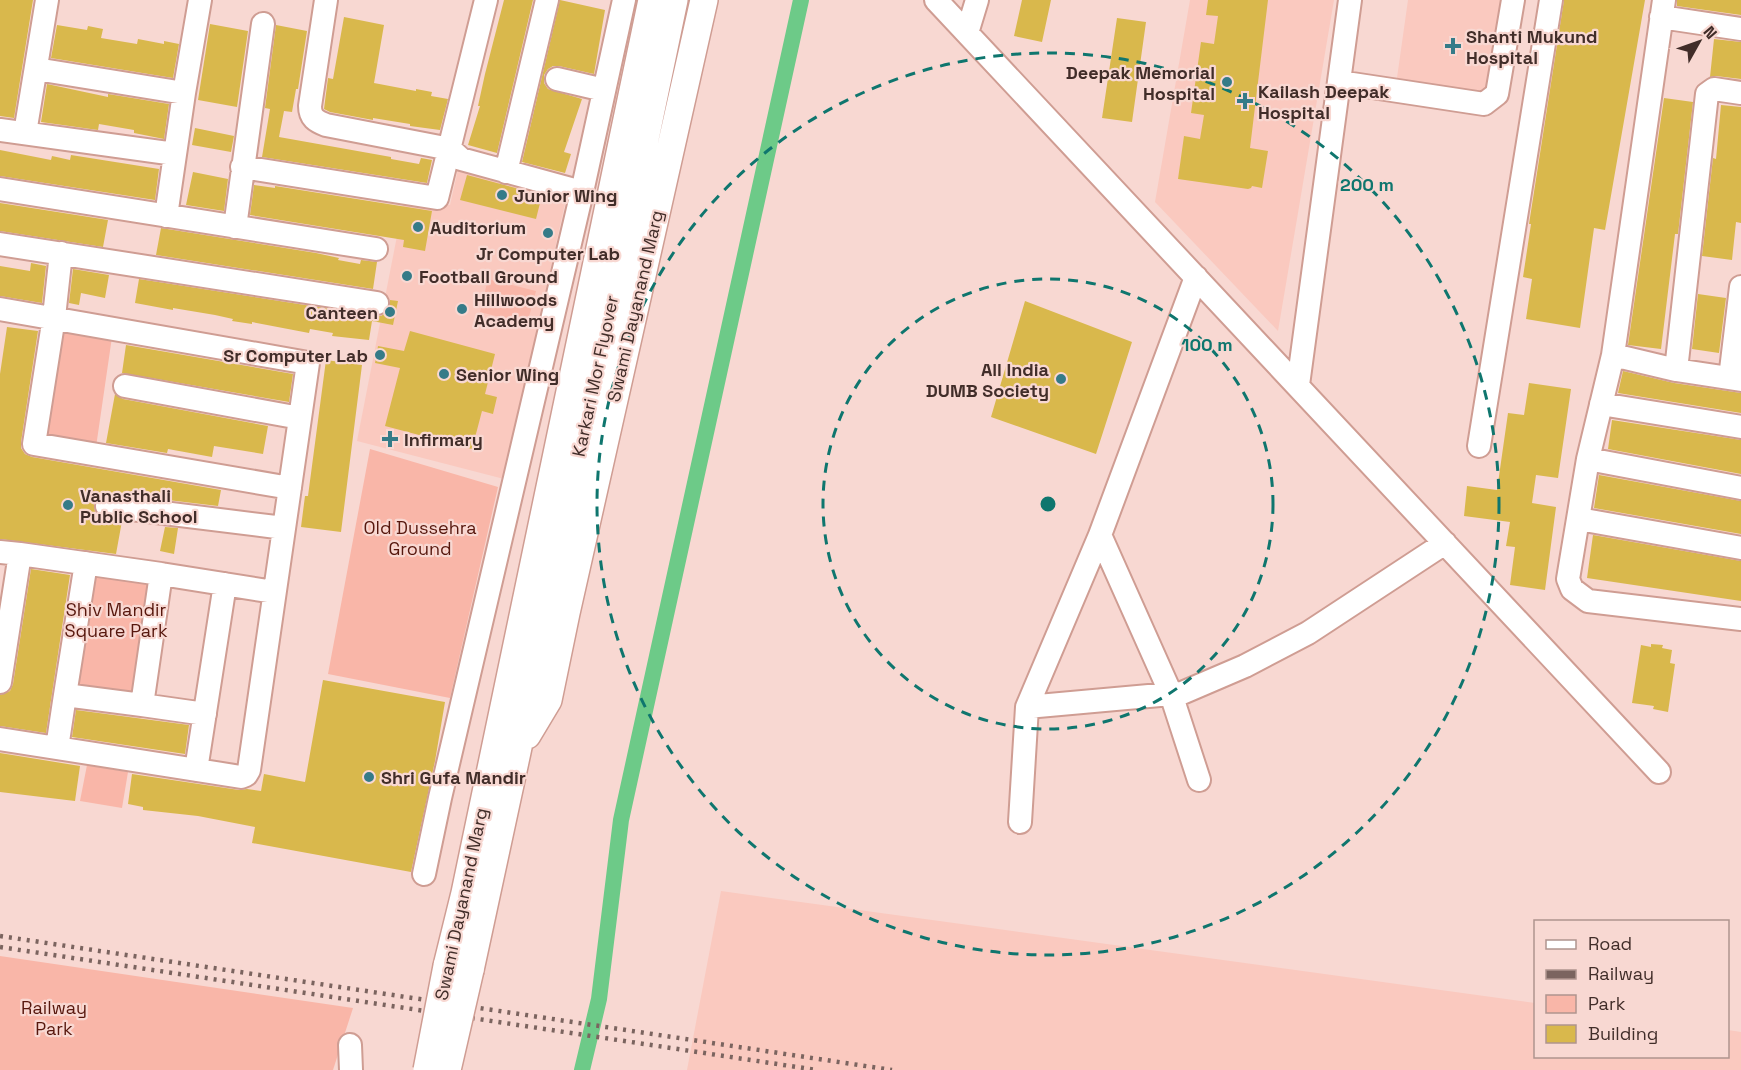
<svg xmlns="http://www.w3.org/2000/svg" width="1741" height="1070" font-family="'Space Grotesk',sans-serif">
<rect width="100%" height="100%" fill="#f8d8d2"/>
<!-- built -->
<path fill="#fac9bf" d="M1190,0H1334L1278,331L1155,202Z
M1408,0H1511L1497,106L1395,92Z
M459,165L568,190L504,479L357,441L405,195L450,205Z
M721,891L1535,1003L1536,1056H1728V1030L1741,1032V1070H687Z"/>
<!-- green -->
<path fill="#f9b6a8" d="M488,279L536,291L527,324L480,312Z
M59,328L112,337L96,447L43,439Z
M370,449L498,487L450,698L328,674Z
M90,568L157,579L137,700L71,692Z
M87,765L128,772L122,808L80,801Z
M0,956L353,1008L333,1070H0Z"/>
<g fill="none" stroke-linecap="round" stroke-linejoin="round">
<!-- canal -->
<path stroke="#6dca88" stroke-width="16" d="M582,1070L599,999L621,820L801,0"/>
</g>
<!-- building -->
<path fill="#d9b84c" d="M0,0H33L14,118L0,116Z
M504,0H533L497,153L468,145L480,106H478L485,74Z
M560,0L605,10L594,74L559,66H553L548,69L544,75V83L548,89L582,99L564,152L571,154L565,173L522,162Z
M1022,0H1051L1042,42L1014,36Z
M1208,0H1268L1250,148L1268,151L1262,188L1252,186L1251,188L1248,189L1178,179L1184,136L1200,139L1204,115L1191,113L1201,42L1214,44L1218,16L1206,15Z
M1564,0H1645L1605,230L1594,228L1580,328L1526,319L1532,279L1523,277L1531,224H1529Z
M1677,0H1741V15L1677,6Z
M344,17L384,25L374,83L416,91V89L432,92L431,96L448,99L440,130L410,126V124L373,118V120L330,112L324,109L328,78L333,79Z
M1117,18L1146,22L1132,122L1102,118Z
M210,24L248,31L237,107L198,100Z
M57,25L87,30L88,26L103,29L101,38L137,44L138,39L164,44V41L179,44L173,78L51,58Z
M276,25L307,31L298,89H296L292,112L284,111L279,137L391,157V159L419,164L421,158L432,160L427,183L262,157L270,109L265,108Z
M1714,39L1741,42V79L1716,76L1710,77Z
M47,84L108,97V94L169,104L164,139L134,133V130L99,124L98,130L41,122Z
M1664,98L1693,102L1678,234H1675L1661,349L1628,345Z
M1721,105L1741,107V223L1736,222L1732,260L1702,256L1713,158L1716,159Z
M195,128L234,136L231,152L192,145Z
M0,150L51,160L52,156L70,160L71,155L159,169L155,200L0,176Z
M193,172L228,179L224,211L186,205Z
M467,175L542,195L536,219L460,200Z
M254,185L275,188V186L432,211L425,251L403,247L404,240L250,215Z
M0,203L108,220L103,247L0,231Z
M161,228L316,253L339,258L338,260L360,264L361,260L377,262L373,289L156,255Z
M31,263L46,266L42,303L0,296V266L30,271Z
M73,269L109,275L105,298L81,293L79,305L69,303Z
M139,279L375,316H381L387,312L390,306V300L398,301L393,325L372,321L369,340L332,336L333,333L310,329L309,333L252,322V324L232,321L233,319L215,315L173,308V310L135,303Z
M1698,294L1726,298L1719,353L1692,349Z
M1025,301L1132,342L1096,454L991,417Z
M7,327L38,331L21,442V448L25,454L32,457L221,490L218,506L109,493L101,494L96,498L94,504L95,512L99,517L105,519L122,521L116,554L0,539V374Z
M410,331L495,354L485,394L497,397L493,414L482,411L472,449L385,426L400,368L375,363L378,346L404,351Z
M126,345L293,374L289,402L122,373Z
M326,360L362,365L341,532L301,527L305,496H308Z
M1623,371L1674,383L1741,393V413L1618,393Z
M1529,383L1571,389L1558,478L1536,475L1532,503L1556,507L1545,590L1510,585L1515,547L1506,546L1510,522L1464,516L1467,486L1497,490L1508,413L1524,415Z
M115,394L123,399L268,426L263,454L214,446L212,457L168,449L167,453L106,443Z
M1612,420L1741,440V474L1608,449Z
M1599,475L1741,501V534L1594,508Z
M165,527L178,528L174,554L160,551Z
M1593,535L1741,561V601L1587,578Z
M31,569L70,575L46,733L0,726V695L10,691L13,684Z
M1651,644L1663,645L1662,648L1672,650L1670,663L1675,664L1668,712L1653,709L1654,706L1632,703L1641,645L1651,647Z
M323,680L445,702L435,761L411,872L252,843L255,827L198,816L143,810V807L128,804L132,774L239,790L247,789L261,791L264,774L305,782Z
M76,710L189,725L185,754L72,737Z
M0,753L80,766L75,801L0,792Z"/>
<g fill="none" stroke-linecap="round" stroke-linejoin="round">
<defs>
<path id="minor" d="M326,0L310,106C310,118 316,121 326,125L450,149L461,159L582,192
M936,0L1659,772
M1664,0L1613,355L1588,459L1568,579L1572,589L1588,601L1741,619
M1661,17L1741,29
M967,33L977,0
M36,69L184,93
M557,79L604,90
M1339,82L1484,104L1497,94L1513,0
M0,130L175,154
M25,133L47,0
M242,167L437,198L486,0
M506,172L547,0
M0,189L376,249
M166,216L184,93L200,0
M235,227L263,24
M0,244L377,303
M61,253L54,317L34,444L290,488
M0,309L308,363L249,770L246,775L241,777L0,739
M1613,355L1676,370L1741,380
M1676,370L1707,94L1714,89L1741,93
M1730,378L1741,287
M1298,385L1350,0
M125,386L300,418
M1601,404L1741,427
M1479,446L1551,0
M1588,459L1741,488
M107,506L284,528
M1579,519L1741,548
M1100,535L1171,694L1199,780
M0,552L20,554L0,682
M20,554L161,574
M86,563L65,695L142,705
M1027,707L1182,693L1245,666L1308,633L1445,543
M205,714L142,705L161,574L274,592
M57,748L65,695
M196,770L225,584
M1020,822L1027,707L1100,535L1196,277
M424,874L440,798L582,192L624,0
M350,1045L351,1070"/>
<path id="major" d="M527,735L548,700L566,613L704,0
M447,966L465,893L652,0
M470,970L517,752L674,0"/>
</defs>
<!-- minor casing -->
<use href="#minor" stroke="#cf9d93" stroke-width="26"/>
<!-- major casing -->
<use href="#major" stroke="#cf9d93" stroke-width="30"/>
<!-- minor -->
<use href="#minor" stroke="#fff" stroke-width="22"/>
<!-- major -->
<use href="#major" stroke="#fff" stroke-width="27"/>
<!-- rail -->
<path stroke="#7b645f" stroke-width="4.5" stroke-dasharray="3 6" stroke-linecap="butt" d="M0,936L892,1070
M0,947L817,1070"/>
<defs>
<path id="major-bridge" d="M427,1070L447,966
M447,1070L470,970"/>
</defs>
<!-- major-bridge casing -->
<use href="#major-bridge" stroke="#cf9d93" stroke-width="30" stroke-linecap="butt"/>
<!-- major-bridge -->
<use href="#major-bridge" stroke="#fff" stroke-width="27"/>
</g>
<!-- distance rings -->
<g fill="none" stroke="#0f766e" stroke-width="3" stroke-dasharray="10 8">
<circle cx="1048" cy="504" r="225"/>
<circle cx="1048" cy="504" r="451"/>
</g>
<!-- markers -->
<g fill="#357b88" stroke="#f8d8d2" stroke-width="2">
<path d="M1450 37h6v6h6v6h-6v6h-6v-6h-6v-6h6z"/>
<circle cx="1227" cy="82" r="6"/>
<path d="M1242 92h6v6h6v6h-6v6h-6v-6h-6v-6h6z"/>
<circle cx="502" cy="195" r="6"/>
<circle cx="418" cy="227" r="6"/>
<circle cx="548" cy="233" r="6"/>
<circle cx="407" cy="276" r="6"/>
<circle cx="462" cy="309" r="6"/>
<circle cx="390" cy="312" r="6"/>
<circle cx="380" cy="355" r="6"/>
<circle cx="444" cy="374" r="6"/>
<circle cx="1061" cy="379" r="6"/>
<path d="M387 430h6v6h6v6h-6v6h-6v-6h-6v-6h6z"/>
<circle cx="68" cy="505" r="6"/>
<circle cx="369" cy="777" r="6"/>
</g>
<g text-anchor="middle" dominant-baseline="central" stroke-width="4.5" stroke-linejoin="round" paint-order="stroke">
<!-- poi labels -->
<g font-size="18" font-weight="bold" fill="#412d29" stroke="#f8d8d2" text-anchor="start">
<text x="1466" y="36">Shanti Mukund<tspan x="1466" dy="21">Hospital</tspan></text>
<text x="1215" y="72" text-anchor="end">Deepak Memorial<tspan x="1215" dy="21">Hospital</tspan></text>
<text x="1258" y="91">Kailash Deepak<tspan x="1258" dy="21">Hospital</tspan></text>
<text x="514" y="195">Junior Wing</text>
<text x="430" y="227">Auditorium</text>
<text x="548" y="253" text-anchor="middle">Jr Computer Lab</text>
<text x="419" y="276">Football Ground</text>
<text x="474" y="299">Hillwoods<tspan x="474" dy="21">Academy</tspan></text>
<text x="378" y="312" text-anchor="end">Canteen</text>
<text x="368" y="355" text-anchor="end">Sr Computer Lab</text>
<text x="1049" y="369" text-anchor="end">All India<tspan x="1049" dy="21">DUMB Society</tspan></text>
<text x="456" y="374">Senior Wing</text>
<text x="404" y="439">Infirmary</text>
<text x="80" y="495">Vanasthali<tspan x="80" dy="21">Public School</tspan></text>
<text x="381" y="777">Shri Gufa Mandir</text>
</g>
<!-- street labels -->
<g font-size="18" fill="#412d29" stroke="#f8d8d2">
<text transform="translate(635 306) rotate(-77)">Swami Dayanand Marg</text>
<text transform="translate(595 376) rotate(-78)">Karkari Mor Flyover</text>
<text transform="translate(461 904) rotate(-78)">Swami Dayanand Marg</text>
</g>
<!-- park labels -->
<g font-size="18" fill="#57170d" stroke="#f8d8d2">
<text x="420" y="527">Old Dussehra<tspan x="420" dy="21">Ground</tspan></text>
<text x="116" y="609">Shiv Mandir<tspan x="116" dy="21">Square Park</tspan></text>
<text x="54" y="1007">Railway<tspan x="54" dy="21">Park</tspan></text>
</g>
</g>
<circle cx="1048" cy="504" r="9" fill="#0f766e" stroke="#f8d8d2" stroke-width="3"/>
<g font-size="18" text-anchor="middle" font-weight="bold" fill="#0f766e" stroke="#f8d8d2" stroke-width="4.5" stroke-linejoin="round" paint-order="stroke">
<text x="1367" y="191">200 m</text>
<text x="1207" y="351">100 m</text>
</g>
<!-- legend -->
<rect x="1534" y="920" width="195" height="138" fill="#f8d8d2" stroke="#af948e" stroke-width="1.5"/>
<rect x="1546" y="940" width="30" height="9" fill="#ffffff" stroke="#af948e" stroke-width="1.5"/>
<text x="1588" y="950" font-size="18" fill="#412d29">Road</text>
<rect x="1546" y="970" width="30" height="9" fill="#7b645f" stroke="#af948e" stroke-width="1.5"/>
<text x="1588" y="980" font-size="18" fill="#412d29">Railway</text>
<rect x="1546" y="995" width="30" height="18" fill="#f9b6a8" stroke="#af948e" stroke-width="1.5"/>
<text x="1588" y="1010" font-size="18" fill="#412d29">Park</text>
<rect x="1546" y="1025" width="30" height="18" fill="#d9b84c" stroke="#af948e" stroke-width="1.5"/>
<text x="1588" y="1040" font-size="18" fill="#412d29">Building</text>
<!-- north arrow -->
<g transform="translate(1699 42) rotate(50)" stroke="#f8d8d2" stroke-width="4.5" paint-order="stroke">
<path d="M0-4.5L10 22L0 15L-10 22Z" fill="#412d29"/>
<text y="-9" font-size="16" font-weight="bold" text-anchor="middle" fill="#412d29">N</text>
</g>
</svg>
